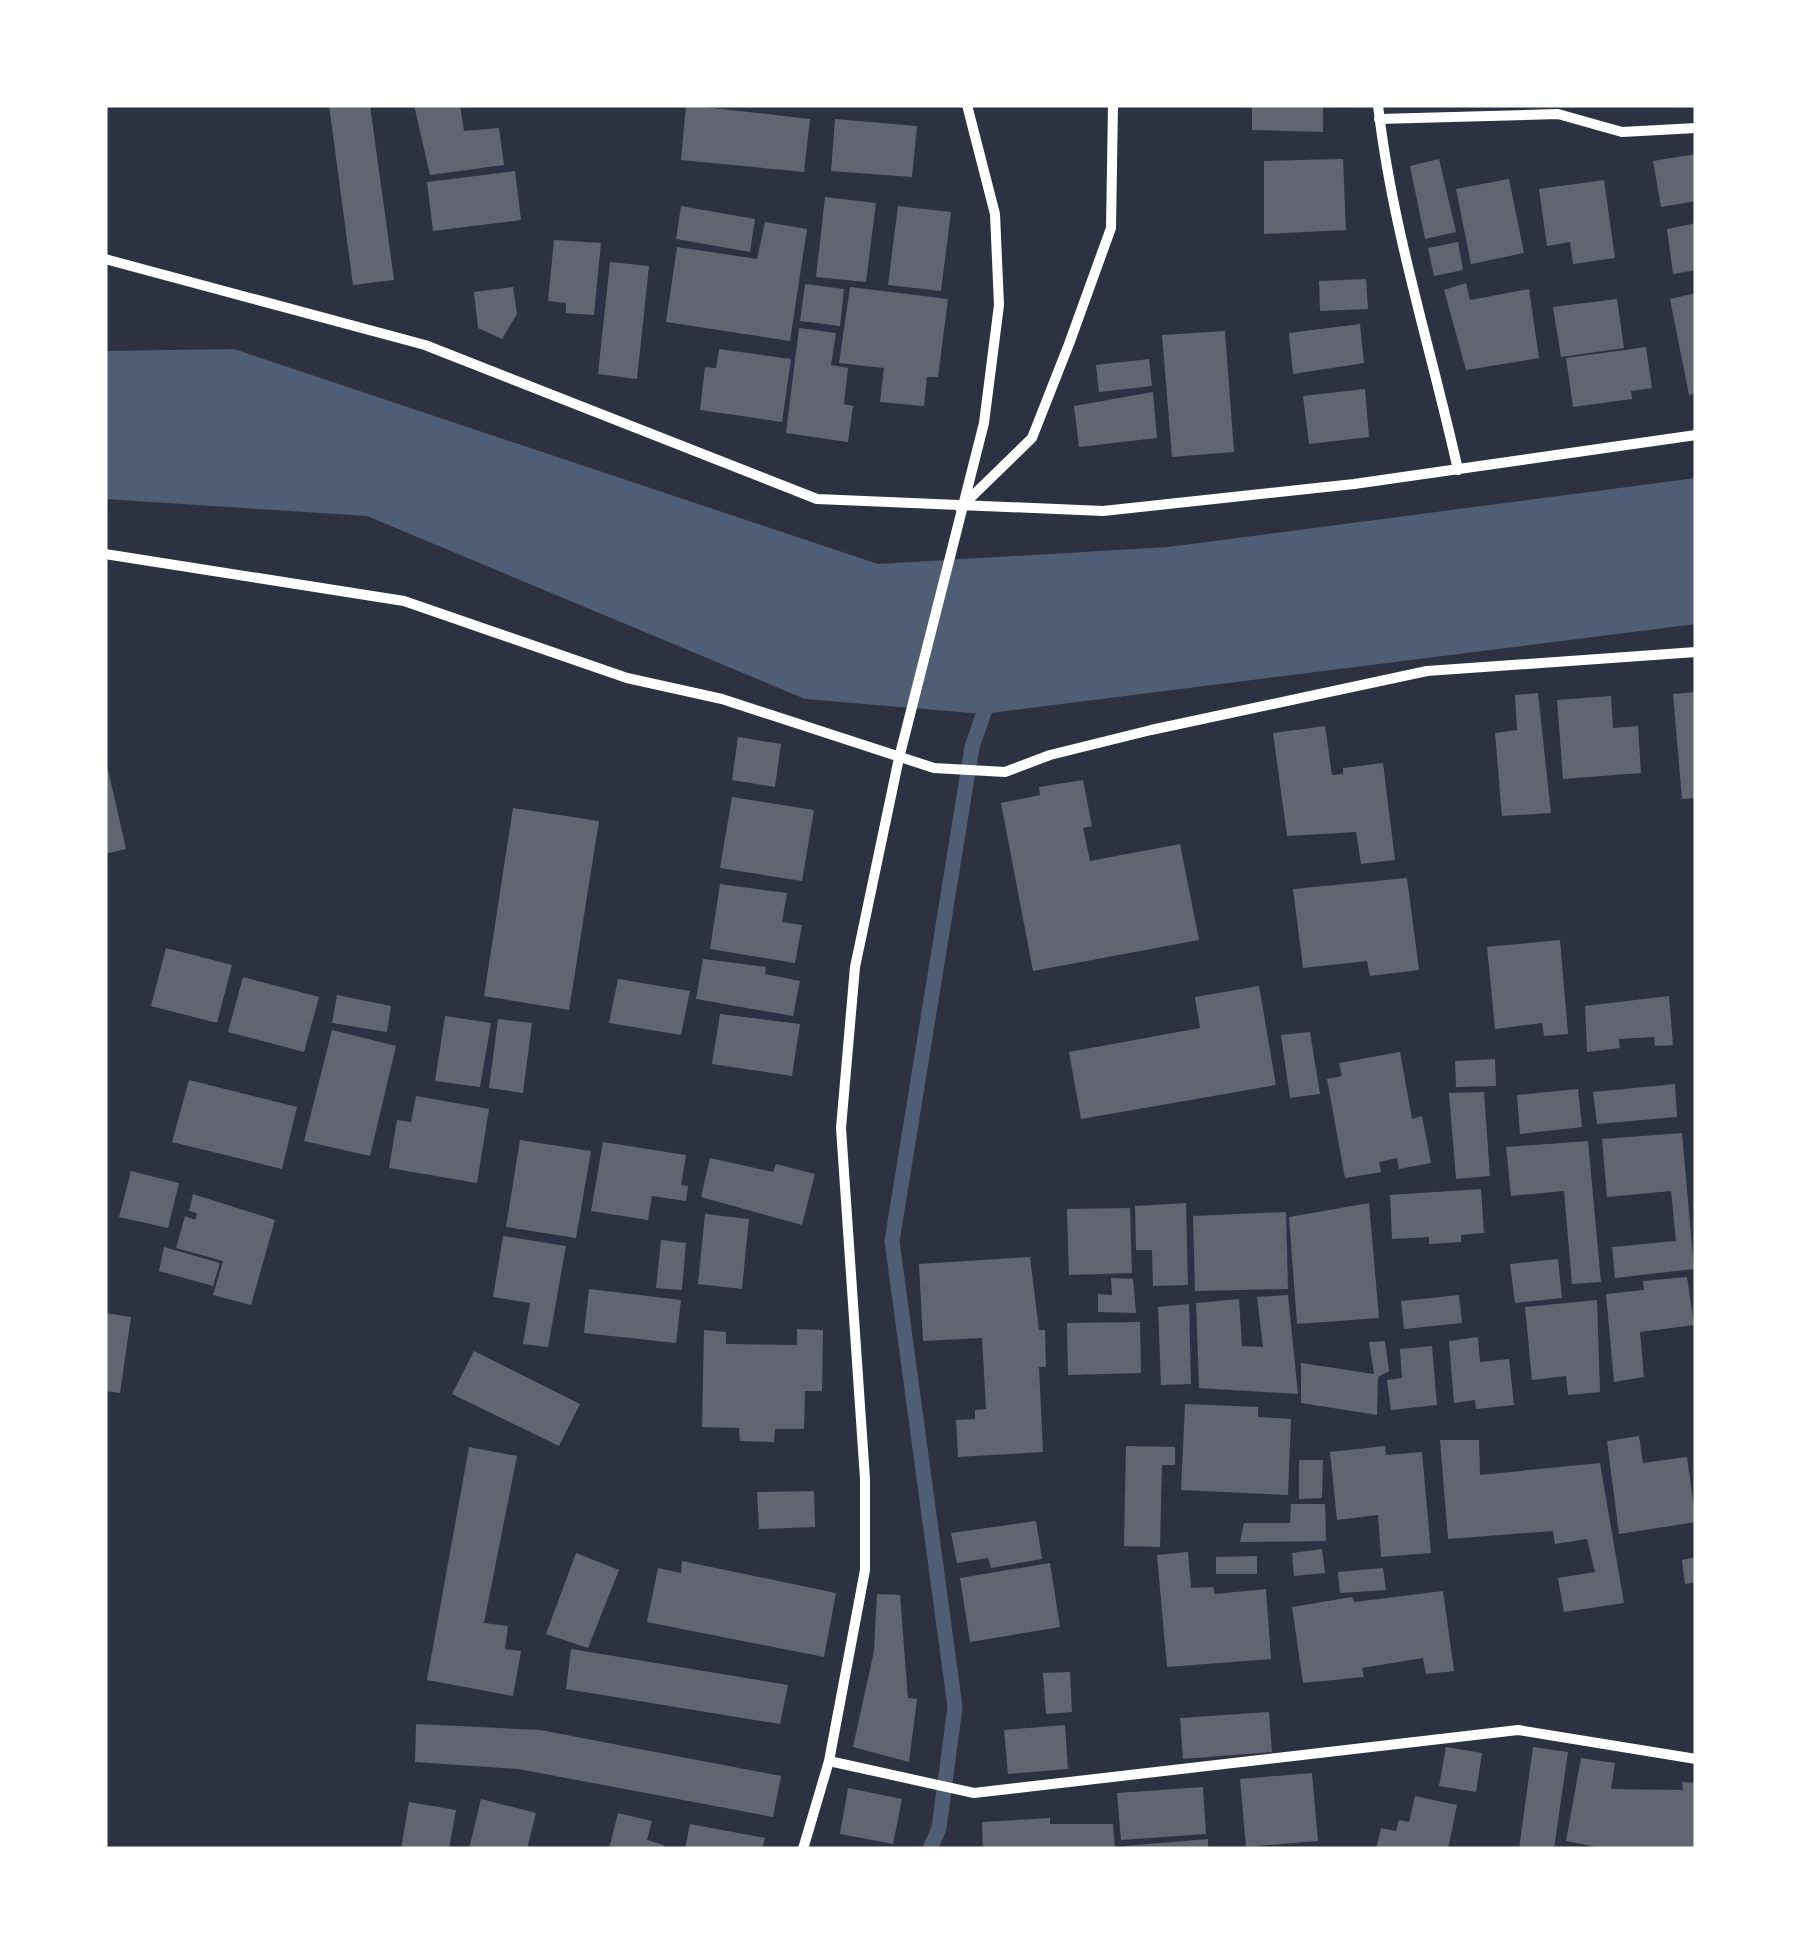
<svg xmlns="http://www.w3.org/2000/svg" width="1801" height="1954" font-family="Lato,sans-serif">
<rect width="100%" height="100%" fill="#2d3142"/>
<!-- water -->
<path fill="#4f5d75" d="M234,349L878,564L1168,547L1696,478V624L983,714L805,699L367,516L105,499V351Z"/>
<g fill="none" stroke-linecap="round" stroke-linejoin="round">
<!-- stream -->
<path stroke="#4f5d75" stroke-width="15" d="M930,1849L939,1828L955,1707L892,1241L972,747L990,695"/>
</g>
<!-- building -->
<path fill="#626471" d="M329,105H370L394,280L353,285Z
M414,105H460L464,131L499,128L504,165L430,175Z
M686,105L810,119L804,172L681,160Z
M1252,105H1323V132L1252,130Z
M835,119L917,126L912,177L831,171Z
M1696,154V201L1661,207L1653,161Z
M1343,159L1346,230L1264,234V161Z
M1439,159L1456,232L1425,239L1410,166Z
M515,171L521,220L433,231L427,182Z
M1509,179L1524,253L1471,264L1456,189Z
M1604,180L1615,258L1573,264L1570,242L1547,246L1539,189Z
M825,197L876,203L866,282L816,277Z
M681,206L755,219L750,252L676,239Z
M898,206L951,212L941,291L888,285Z
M765,222L807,229L790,341L666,322L677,247L757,259Z
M1696,223V270L1673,274L1667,229Z
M554,240L601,243L594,315L566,313V303L548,301Z
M1458,242L1463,270L1434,276L1428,248Z
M610,262L649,266L637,379L598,374Z
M1366,279L1368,309L1320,311L1319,281Z
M1466,283L1470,300L1529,289L1539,358L1466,370L1444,290Z
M805,284L844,289L840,326L800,321Z
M513,287L517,314L502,339L478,328L474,292Z
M850,287L948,299L938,377H927L924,406L880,402L884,368L839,363Z
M1696,293V393L1689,395L1670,299Z
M1617,299L1624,348L1561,357L1553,307Z
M1360,324L1364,363L1293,374L1289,333Z
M799,328L836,333L831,365L848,368L844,404L853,406L848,442L786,433Z
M1225,331L1234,452L1172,457L1162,335Z
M1646,347L1652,388L1631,391L1632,399L1573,407L1566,358Z
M719,349L791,359L782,422L700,410L705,367L716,368Z
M1149,359L1152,386L1099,392L1096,365Z
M1365,389L1369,437L1309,444L1303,396Z
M1153,392L1157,438L1079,447L1074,406Z
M1696,692V798L1682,799L1673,694Z
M1538,693L1551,813L1502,816L1495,733L1517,730L1515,695Z
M1611,696L1613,728L1638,726L1641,773L1563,779L1557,700Z
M1325,726L1332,775L1343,774V768L1383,763L1395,860L1361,864L1356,832L1287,836L1273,733Z
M738,737L781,744L775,787L732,780Z
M107,765L126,849L105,854V766Z
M1083,780L1092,826L1083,828L1090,861L1180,844L1199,940L1033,971L1001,803L1040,795L1039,787Z
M732,797L814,810L802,881L720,868Z
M513,808L599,821L569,1010L484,996Z
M1407,878L1419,970L1370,976L1367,961L1303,968L1293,889Z
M720,884L787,893L782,922L802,925L795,963L710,949Z
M1560,940L1568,1034L1544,1036L1542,1023L1495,1029L1487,947Z
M166,948L232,965L217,1023L151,1006Z
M703,959L766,967L765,974L800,981L793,1016L696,999Z
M243,977L319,997L304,1052L228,1032Z
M618,979L690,991L681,1035L609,1023Z
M1259,986L1276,1085L1081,1119L1069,1052L1200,1028L1195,997Z
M337,995L391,1006L387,1032L332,1023Z
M1669,996L1673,1045L1655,1046L1654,1037L1619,1039L1620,1048L1587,1052L1585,1006Z
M720,1014L800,1024L792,1076L712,1064Z
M445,1016L491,1023L480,1087L435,1081Z
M498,1019L532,1023L523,1093L489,1088Z
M332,1030L396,1046L370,1156L304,1141Z
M1310,1032L1320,1094L1290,1098L1281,1035Z
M1400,1052L1412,1119L1422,1116L1431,1163L1399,1169L1397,1158L1379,1162L1381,1172L1345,1178L1327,1079L1342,1076L1339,1063Z
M1495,1059L1496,1086L1456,1087L1455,1061Z
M189,1080L297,1107L282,1169L172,1142Z
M1675,1084L1677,1117L1597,1124L1593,1092Z
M1578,1089L1582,1127L1520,1134L1517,1095Z
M1484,1092L1490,1176L1456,1179L1449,1093Z
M416,1096L489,1109L477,1183L389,1168L397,1120L411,1122Z
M1682,1133L1694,1269L1615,1278L1612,1247L1676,1241L1671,1191L1607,1197L1602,1139Z
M520,1140L591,1151L576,1238L506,1227Z
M1588,1141L1601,1282L1572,1284L1564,1191L1511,1196L1506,1147Z
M603,1142L686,1155L681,1185L688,1186L686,1201L652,1196L648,1220L591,1211Z
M710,1158L773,1172L776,1164L815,1174L802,1225L701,1197Z
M131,1171L179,1183L168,1228L119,1217Z
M1481,1189L1484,1233L1461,1235V1242L1429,1244V1237L1392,1239L1390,1195Z
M193,1194L275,1220L251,1305L213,1295L223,1261L176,1248L185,1216L195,1220L197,1213L189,1211Z
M1186,1203L1188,1285L1153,1286L1152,1250H1136L1135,1206Z
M1369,1203L1379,1318L1297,1324L1289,1217Z
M1130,1208L1132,1273L1069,1275L1067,1209Z
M1286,1212L1288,1289L1195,1291L1193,1216Z
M705,1214L749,1219L742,1289L698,1284Z
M503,1236L566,1246L548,1347L523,1344L530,1303L493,1297Z
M661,1240L686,1243L682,1290L656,1288Z
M164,1247L220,1263L213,1286L159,1271Z
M1030,1257L1039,1330H1045L1046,1367H1039L1043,1452L958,1457L956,1420L975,1419V1410L986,1409L982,1338L923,1341L919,1264Z
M1558,1259L1562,1298L1515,1303L1510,1264Z
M1687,1277L1694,1325L1640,1332L1644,1377L1614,1382L1606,1294L1644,1290L1643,1281Z
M1111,1278L1133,1279L1136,1313L1098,1312V1294L1112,1295Z
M589,1289L681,1300L676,1343L584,1333Z
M1288,1295L1298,1394L1199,1388L1196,1303L1239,1299L1242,1346L1263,1347L1257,1297Z
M1459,1295L1462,1323L1404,1329L1401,1301Z
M1597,1300L1600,1392L1568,1395L1566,1376L1532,1380L1525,1307Z
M1189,1304L1191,1384L1161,1385L1158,1307Z
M105,1313L131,1317L120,1393L105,1391Z
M1140,1322L1141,1373L1068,1375L1067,1323Z
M797,1329L823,1330L822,1391H805L804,1429H775L774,1442L740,1441L739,1428L702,1427L704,1330L726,1332V1344L797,1345Z
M1478,1337L1480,1362L1509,1359L1514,1405L1476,1409L1475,1400L1454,1403L1449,1341Z
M1385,1341L1389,1371L1378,1377L1377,1415L1301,1403V1363L1374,1374L1369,1342Z
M1432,1346L1437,1405L1391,1410L1387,1380L1402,1378L1400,1349Z
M474,1351L580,1404L559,1446L452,1394Z
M1185,1404L1258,1407V1417L1291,1419L1288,1495L1181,1490Z
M1639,1436L1643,1463L1687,1457L1696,1522L1619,1534L1607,1441Z
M1440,1440H1479L1480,1475L1600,1463L1624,1603L1564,1612L1558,1578L1595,1572L1587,1539L1555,1544L1553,1531L1448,1539Z
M1126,1446L1175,1447V1465H1162L1160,1547L1124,1546Z
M1385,1446L1386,1455L1422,1452L1431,1553L1381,1557L1378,1515L1337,1520L1330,1452Z
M469,1447L517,1456L484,1623L508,1626L505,1649L521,1651L513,1696L427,1680Z
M1299,1460H1323L1322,1498L1299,1499Z
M814,1491L815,1527L759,1529L757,1492Z
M1291,1504H1325L1326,1541L1240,1542L1244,1523H1290Z
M1036,1521L1042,1559L991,1568L988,1558L957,1563L951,1533Z
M1322,1549L1325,1573L1294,1576L1292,1553Z
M1188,1552L1191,1588L1213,1587L1215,1594L1266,1589L1271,1659L1167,1667L1157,1555Z
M576,1553L619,1570L588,1648L546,1634Z
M1257,1556V1574H1216V1557Z
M1696,1557V1582L1685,1584L1682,1560Z
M682,1561L836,1593L824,1657L647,1622L658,1568L681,1573Z
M1050,1563L1060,1627L970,1642L960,1578Z
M1383,1568L1386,1590L1340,1593L1338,1572Z
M1443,1591L1454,1671L1426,1674L1423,1658L1362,1668L1364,1677L1303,1683L1292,1607L1352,1597L1354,1602Z
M877,1594L900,1595L908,1698L917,1699L909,1762L853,1747L874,1651Z
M571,1649L788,1685L780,1724L566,1689Z
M1070,1672L1072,1712L1046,1714L1043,1673Z
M1269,1712L1272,1752L1183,1759L1180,1718Z
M416,1724L540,1730L781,1776L773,1817L518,1769L415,1762Z
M1065,1725L1068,1769L1008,1774L1004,1730Z
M1446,1747L1482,1753L1476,1792L1439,1786Z
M1533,1747L1568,1752L1554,1849H1519Z
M1581,1758L1615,1763L1611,1789L1683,1790L1682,1782L1696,1783V1849H1607L1566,1841Z
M1312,1773L1318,1841L1246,1847L1240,1779Z
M1203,1787L1206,1834L1121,1840L1117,1793Z
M848,1788L902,1799L893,1844L840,1834Z
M1415,1796L1457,1805L1448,1849H1376L1381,1828L1396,1831L1399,1820L1409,1822Z
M481,1799L536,1813L527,1849H469Z
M409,1802L456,1810L449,1849H401Z
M618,1813L652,1821L647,1840L664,1845L663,1849H609Z
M1050,1818V1824H1113L1115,1849H983L982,1822Z
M690,1824L765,1838L762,1849H685Z
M1208,1839V1849H1126L1125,1846Z"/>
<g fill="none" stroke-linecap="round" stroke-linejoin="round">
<!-- minor -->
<path stroke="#fff" stroke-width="10" d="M1378,105C1392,229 1431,348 1458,470
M1379,119L1558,114L1622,132L1696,128
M105,259L425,345L817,499L1103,511L1354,484L1696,435
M960,508L1032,438L1069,344L1111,228L1113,105
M105,554L404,601L627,678L722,699L934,768L1005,772L1050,755L1151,730L1427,671L1696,652
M829,1761L974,1793L1518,1730L1696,1759
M803,1849L829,1761L865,1570V1479L841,1128L855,967L899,758L984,423L999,305L995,214L967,105"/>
</g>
<!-- border -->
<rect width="1801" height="1954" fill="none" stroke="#ffffff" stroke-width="215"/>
</svg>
